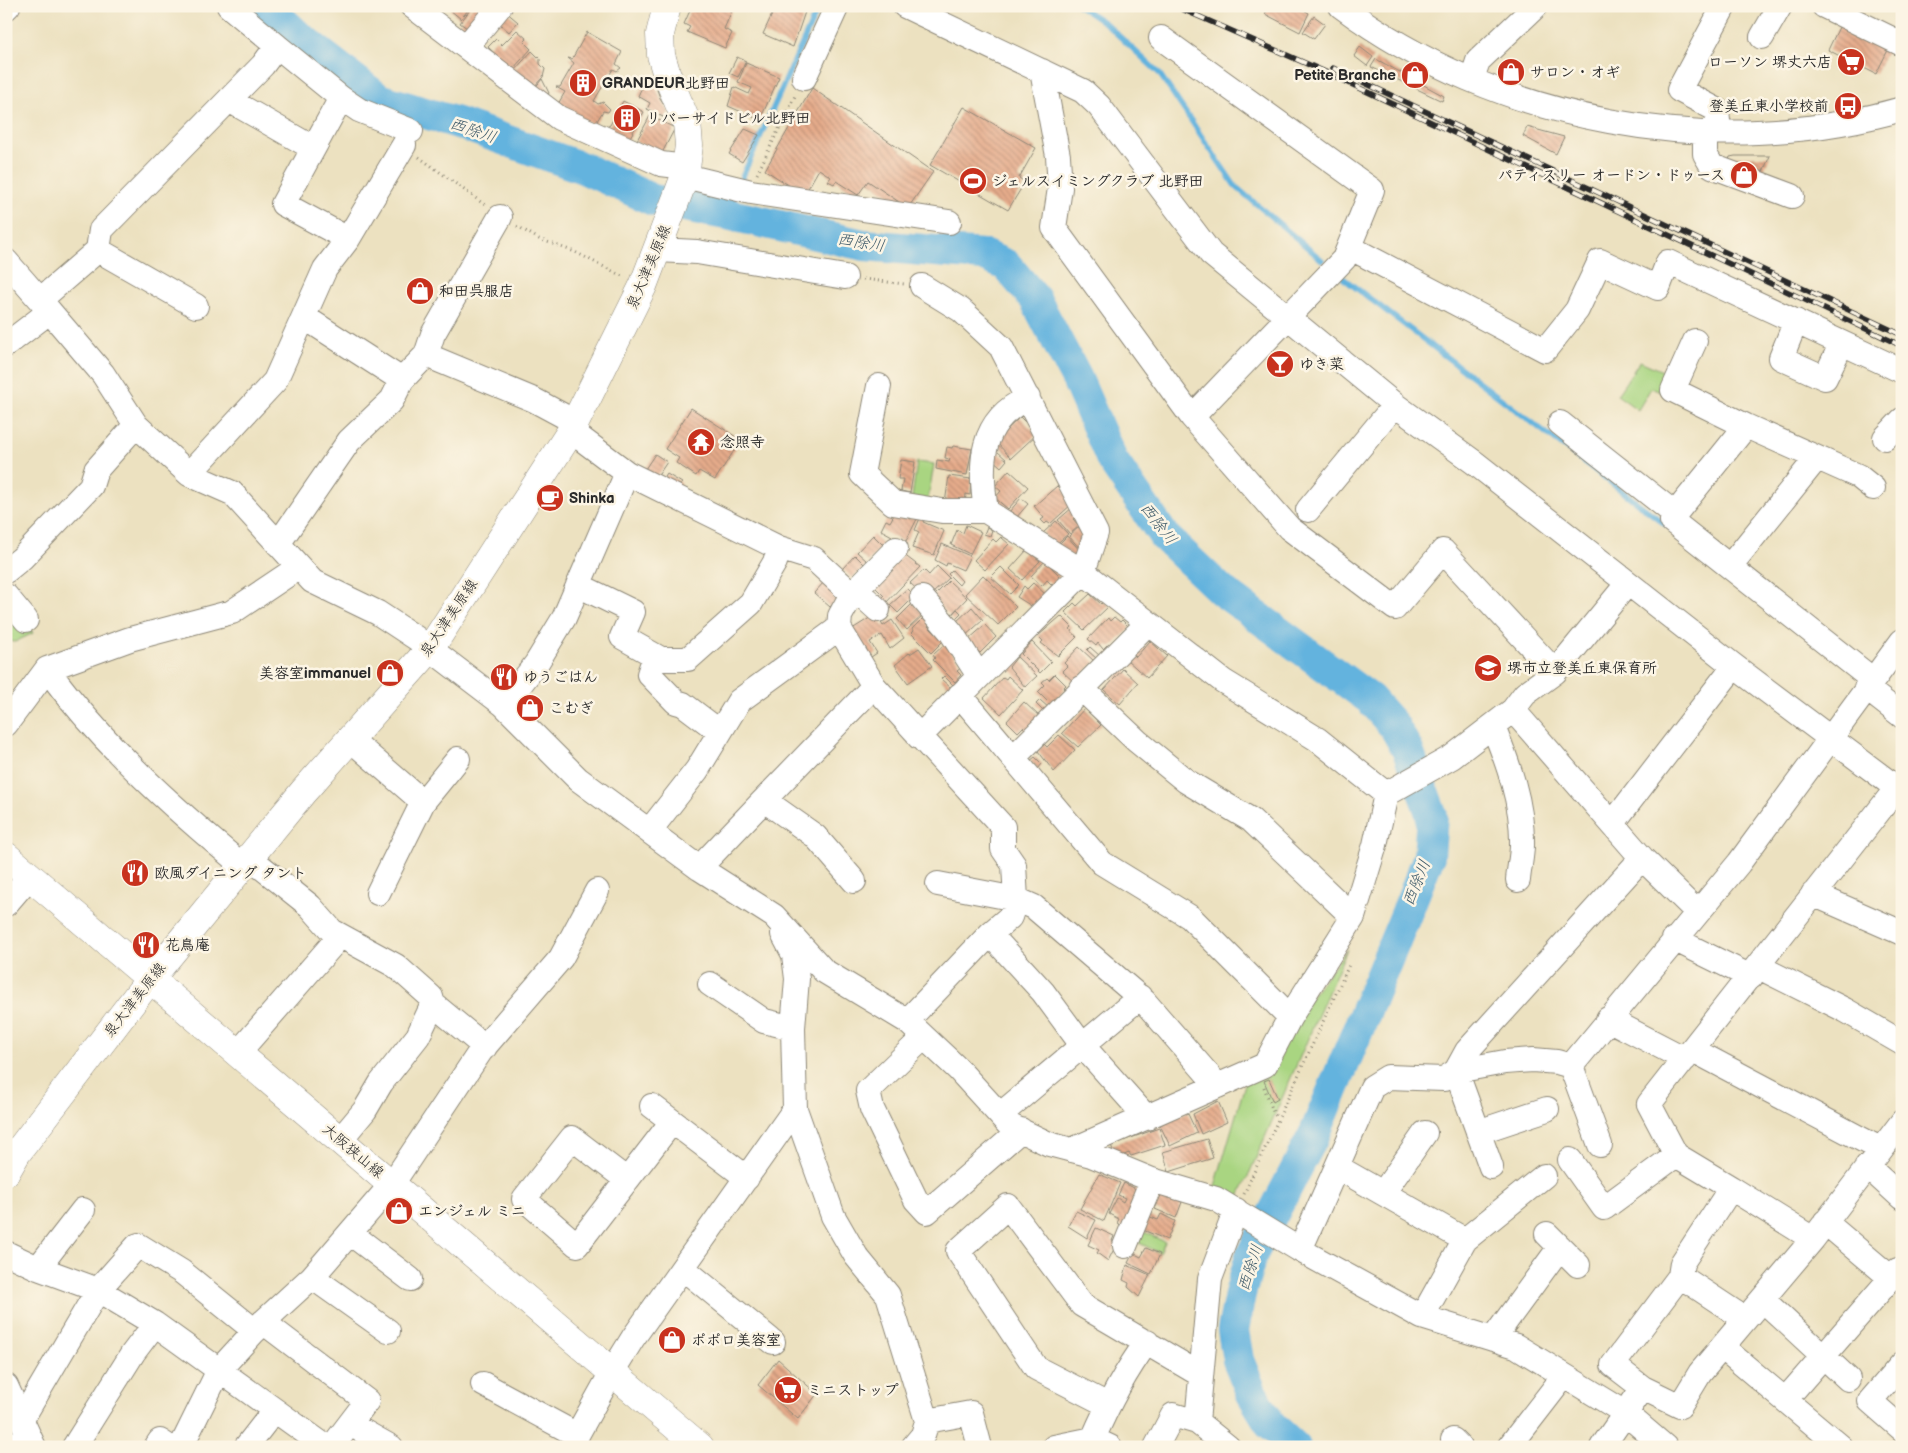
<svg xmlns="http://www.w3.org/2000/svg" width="1908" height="1453" font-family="'Balsamiq Sans','Klee One',sans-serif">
<defs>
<pattern id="building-back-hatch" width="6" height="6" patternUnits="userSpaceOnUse" patternTransform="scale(1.25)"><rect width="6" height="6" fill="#e6ac8b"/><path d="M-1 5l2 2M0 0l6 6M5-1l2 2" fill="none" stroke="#bb8c72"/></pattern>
</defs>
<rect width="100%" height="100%" fill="#fcf5e5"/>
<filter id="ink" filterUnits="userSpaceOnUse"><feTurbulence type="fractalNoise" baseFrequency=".02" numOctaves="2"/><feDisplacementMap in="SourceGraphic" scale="10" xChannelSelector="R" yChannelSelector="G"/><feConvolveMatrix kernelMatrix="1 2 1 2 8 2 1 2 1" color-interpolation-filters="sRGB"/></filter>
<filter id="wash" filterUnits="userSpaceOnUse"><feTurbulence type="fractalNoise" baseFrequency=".0096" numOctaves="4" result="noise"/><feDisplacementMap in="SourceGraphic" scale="20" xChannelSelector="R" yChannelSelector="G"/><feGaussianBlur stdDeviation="1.12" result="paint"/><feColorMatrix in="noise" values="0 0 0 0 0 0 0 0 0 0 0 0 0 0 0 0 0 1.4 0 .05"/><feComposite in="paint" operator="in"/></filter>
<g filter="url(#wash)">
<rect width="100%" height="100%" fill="#ece1c0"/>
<!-- green -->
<path fill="#a9d581" stroke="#6a8056" d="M1640,361L1671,375L1663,393L1651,388L1638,410L1617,395Z
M917,462L934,464L928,500L912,497Z
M15,616L26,624L33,633L15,642L6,641V622Z
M1347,949L1239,1197L1213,1193L1245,1084Z
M1140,1230L1165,1242L1160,1253L1135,1241Z"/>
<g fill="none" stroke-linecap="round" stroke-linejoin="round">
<!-- stream -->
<path stroke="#63b3de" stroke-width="5.5" d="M1079,6L1105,23L1159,73L1235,186L1322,260
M287,47L298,36
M739,184L819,6
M726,214L736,193
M1343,278L1665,524"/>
<!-- river -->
<path stroke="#63b3de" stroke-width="32" d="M266,6L298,36L379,99L458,123L583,168L653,200L726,214L864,245L983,255L1006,265L1035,299L1077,379L1112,460L1164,536L1221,590L1370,699L1394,726L1408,751L1432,816L1429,856L1405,917L1315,1133L1251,1256L1240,1294L1233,1330L1238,1360L1252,1394L1271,1425L1295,1447"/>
</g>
<g id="blocks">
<!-- building -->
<path fill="url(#building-back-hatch)" d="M453,6H471L461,19L450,10Z
M473,6H491L471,31L460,23Z
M692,6H734L724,29L732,33L725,48L687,32L690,27L684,24Z
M776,6H807L793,47L763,34Z
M1269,6H1296L1309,13L1300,32L1265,14Z
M505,11L518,22L509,32L496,21Z
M1314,16L1325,24L1314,39L1303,32Z
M1841,23L1889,48L1876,74L1828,50Z
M517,30L527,39L524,42L531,49L512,70L488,47L496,39L502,45Z
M587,32L622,52L616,64L621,68L617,71L613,69L594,101L598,104L603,102L610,109L608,112L603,111L594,126L558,104L565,92L556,87H560L574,63L568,58L572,59Z
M1360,47L1373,57L1367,66L1354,56Z
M532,51L540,59V64L545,69L543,77L532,89L513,72Z
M737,57L746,61L738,77L729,73Z
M1376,59L1444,96L1442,101L1371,67Z
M746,63L779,77L760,120L728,106L734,87L749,94L752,88L738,82Z
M646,78L654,81L660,98L669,112L665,118L647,109L650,103L638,96Z
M542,79L549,93L545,99L534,89Z
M812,88L933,172L908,208L868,181L858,195L836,181L834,184L828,181L831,177L819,169L806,192L798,191L765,170Z
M623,101L644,112L628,141L605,128L610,125Z
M964,107L1036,148L1019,178L1025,182L1008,210L930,165Z
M650,116L675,128L661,155L636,142Z
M1527,127L1564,137L1556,154L1523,136Z
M745,129L759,135L742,162L729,154Z
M1735,156H1770L1761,176L1728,163L1730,157Z
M691,408L741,440L715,480L699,471L696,476L676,463L679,458L665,449Z
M1020,417L1037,434L1011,458L995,441Z
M953,446L972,449L967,475L936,469L937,460L949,462L950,459L945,458L947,447L952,448Z
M997,451L1007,460L1001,467L991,458Z
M655,454L667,462L655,480L643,472Z
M901,460L915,462L910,493L901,491L903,479H898Z
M1009,470L1028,487L1008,509L995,498L1001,491L995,486Z
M667,474L682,483L674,494L660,485Z
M949,476L971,479L970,495L966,494L965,506L945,503Z
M1062,485L1072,504L1050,524L1047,522L1045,524L1041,520L1044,518L1034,506L1057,486L1059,488Z
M1021,498L1028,504L1016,518L1009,512Z
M1073,507L1079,514L1073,519L1079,526L1070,534L1058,520Z
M895,513L911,519L914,515L918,517L905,543L881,530L886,520L890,522Z
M921,516L925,518L923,522L944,531L934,555L912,548L919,532L915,530Z
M1056,521L1068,534L1054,546L1043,533Z
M966,525L981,532L970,554L951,545L957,530L963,533Z
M1081,525L1085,530L1082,533L1085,537L1080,549L1069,536Z
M987,527L992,530L990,536L984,534Z
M873,535L883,545L868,562L857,552Z
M1067,536L1081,552L1075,558L1057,546Z
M1001,537L1009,544L985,570L974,560L993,539L996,542Z
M942,544L970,556L963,570L947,563L946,566L935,560Z
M1027,550L1040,561L1022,580L1010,569Z
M903,554L920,567L884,605L879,601L884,596L875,587Z
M855,555L866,566L852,578L842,569Z
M1045,561L1060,576L1052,585L1047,580L1042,586L1031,576Z
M937,566L949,578L931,595L921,593L910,583L924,570L929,575Z
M1001,567L1019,585L1010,594L991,577Z
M952,570L962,581L959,585L948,574Z
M983,575L1016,607L998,625L965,594Z
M825,581L841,595L830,607L814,593Z
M949,581L967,598L950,616L932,598Z
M1033,583L1045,594L1033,607L1017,597L1024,586L1027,589Z
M908,589L915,596L898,613L890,605Z
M1090,594L1101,604L1104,601L1109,606L1084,630L1065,612L1074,603L1077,606Z
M914,602L925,613L907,630L897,619Z
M972,607L983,620L964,637L955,623Z
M957,609L961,613L953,621L950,617Z
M876,614L883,626L892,620L904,638L890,649L882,635L870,642L877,653L865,661L849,631Z
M925,616L931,623L928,626L936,634L939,630L946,638L931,653L911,633L913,631L912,629Z
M1061,616L1072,627L1070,629L1077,637L1058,656L1041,643L1043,641L1038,636Z
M1114,617L1120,622L1122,620L1130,628L1111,648L1107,645L1103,649L1098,643L1096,646L1088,639L1108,618L1110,621Z
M985,625L996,637L980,653L968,640Z
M1150,641L1167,656L1147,678L1126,659L1132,653L1136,657Z
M1032,642L1051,662L1040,673L1021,654Z
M946,643L962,667L957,671L961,675L955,682L933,660L935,658L933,655Z
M1079,647L1095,662L1075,683L1062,671L1067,666L1064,663Z
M1090,647L1100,656L1097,659L1087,650Z
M919,648L932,666L908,683L895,665L909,653L910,654Z
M1017,657L1037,676L1025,687L1009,667Z
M1123,669L1138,683L1120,704L1104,690Z
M1055,674L1066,685L1063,688L1065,690L1051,705L1038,692L1045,685L1042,682L1047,678L1049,680Z
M944,676L953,685L951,688L941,679Z
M1008,676L1023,690L1001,714L984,698L1003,677L1006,679Z
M1040,700L1050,709L1046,714L1036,704Z
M1024,702L1040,717L1027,731L1023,727L1018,732L1007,721Z
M1085,708L1101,725L1078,747L1062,733Z
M1059,735L1075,750L1054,772L1038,751L1044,744L1047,747Z
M1035,757L1042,764L1038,769L1030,761Z
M1269,1079L1278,1099L1273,1102L1264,1081Z
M1218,1101L1227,1122L1201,1134L1193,1114Z
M1187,1112L1197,1133L1170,1146L1160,1125Z
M1159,1128L1165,1145L1131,1156L1129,1153L1116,1158L1111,1145Z
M1207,1139L1213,1158L1169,1172L1163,1152Z
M1099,1174L1120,1183L1104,1221L1080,1209Z
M1124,1183L1140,1191L1123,1227L1117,1223L1119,1219L1109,1214L1117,1198L1123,1202L1125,1198L1118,1195Z
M1162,1193L1182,1202L1176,1218L1155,1209Z
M1076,1211L1096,1220L1087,1238L1068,1226Z
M1161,1214L1175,1221L1167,1240L1143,1230L1148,1216L1158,1220Z
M1096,1228L1114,1236L1112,1241L1117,1243L1108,1261L1097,1253L1099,1250L1088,1245Z
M1146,1248L1160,1254L1151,1274L1128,1263L1133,1253L1141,1257Z
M1127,1265L1150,1275L1139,1297L1128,1287L1129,1283L1123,1280Z
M778,1359L817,1394L798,1419L758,1385Z"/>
</g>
</g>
<g filter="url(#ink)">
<use href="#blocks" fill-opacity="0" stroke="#8c8676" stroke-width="1"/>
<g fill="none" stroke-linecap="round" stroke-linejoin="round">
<defs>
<path id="minor" d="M229,6L277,46L263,65L101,230L98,250L40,300L103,374L136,425L189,474L232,493L312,581L378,613L416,638L504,705L578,779L699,868L774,916L824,971L907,1021L958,1069L1009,1125L1049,1144L1091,1155L1152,1180L1216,1199L1300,1250L1422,1317L1516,1346L1624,1412L1665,1447
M412,6L559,118L661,164L686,167
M905,6L1083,91L1099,106L1211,254L1395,405L1475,463L1734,666L1902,792
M1341,6C1497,122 1715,163 1902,109
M1824,6L1902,44
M6,8L8,6
M1762,37L1780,6
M1161,38L1372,190L1344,259L1192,417
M277,46L341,98L359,110L411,131
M466,47L500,6
M1042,71L1058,156L1060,188L1054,228L1192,417L1289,528L1395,608L1443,551L1555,672L1628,583
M804,78L837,6
M1472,79L1478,61L1536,6
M341,98L283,204L348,239
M229,100L313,148
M1705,132V154L1712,166L1792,196
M1719,132L1717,110L1679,90L1724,6
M685,176L751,192L949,222
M1349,247L1545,350L1577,310L1600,261L1658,288L1668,262L1902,371
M98,250L196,306
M657,250L697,252L845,277
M6,261L40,300
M922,286L961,310L1001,347L1096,533L1083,572L1223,681L1317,739L1386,794L1375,845L1353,917L1290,1017L1265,1065L1072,1150
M304,317L402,380L426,355L433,334L500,217
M1796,321L1781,358L1825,378L1842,343
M1695,341L1673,390L1746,426L1858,476L1873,488
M6,345L49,312
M426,355L534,400L575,422
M879,386L862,474L893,503L942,511H986L1083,572L919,737
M1560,423L1675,514
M1746,426L1675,514L1672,521L1873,680
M571,431L627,473L779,548L814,559L852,594L840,616L839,628L874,686L1003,827V849L1014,865L1016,899L1010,917L990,934L907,1021
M1885,438L1902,420
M189,474L275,381L325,269L348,239L404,145
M1308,510L1395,405
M986,511C979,464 979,420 1028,398
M278,544L349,441L392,400L402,380
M1730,566L1816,459
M6,571L22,558L91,486L96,470L136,425
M578,585L633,612L622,637L661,659H688L751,603L775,562L779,548
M856,590L878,610
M852,594L896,549
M6,596L26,620
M922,598L951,632L979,676
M655,656L649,674L676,702L683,704L720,732
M47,669C102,744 172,807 243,866
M1081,688L1137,741L1186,781L1251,820L1353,917
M1866,688L1902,716
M960,695L1102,863L1190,917L1290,1017
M504,705L536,664L564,618L627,473
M1513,710L1525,694L1555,672
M6,724L47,669L130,639L232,612L299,567
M1493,726C1508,763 1523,804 1522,845C1522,856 1519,868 1518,880
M350,739L423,802
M1014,757L1148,623
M1386,794L1452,757L1513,710L1642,858L1467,1051L1456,1071L1491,1167
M764,800L874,686
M1613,823L1734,666
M650,830L697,770L739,701L839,628
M250,858L310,906L332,931L396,966L431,997L433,1004L485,1047
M1642,858L1697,912
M699,868L764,800L815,836L854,881
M938,884L1016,899L1034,907L1144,1001L1218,1086
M378,893L423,802L458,759
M1813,894L1902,933
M6,904L30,876
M990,934L1043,992L1082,1045L1147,1118
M1674,939L1751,977
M1759,967L1845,1010L1902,1043
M710,984L764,1021L793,1028
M1608,1019L1685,1059
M924,1037L868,1091L872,1109L916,1200L927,1212L1021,1130
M1693,1050L1880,1149
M238,1053L340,936
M1571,1066L1600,1145
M652,1106L747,1178
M795,1109L833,1216L856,1256L888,1295L927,1421L971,1413L980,1447
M1000,1115L1140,997
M1478,1132L1547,1109
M340,1140L365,1110L381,1083L418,1036L433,1004
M1570,1160L1604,1208L1676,1155
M1867,1166L1902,1198
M1337,1167L1465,1240
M627,1180L572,1138L524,1199L577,1245L671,1123
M1731,1188L1813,1239
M1383,1193L1425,1133
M1825,1222L1891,1278
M350,1233L410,1279
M1547,1234L1578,1265
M1125,1246L1152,1180
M1300,1250L1372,1087L1388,1077L1444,1079L1456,1071L1505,1062L1533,1060L1557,1062L1571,1066L1739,863L1902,641
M6,1253L38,1268L98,1290L155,1324L326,1447
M38,1268L83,1210
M684,1269L773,1342
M1680,1276L1745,1319
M312,1277L388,1331
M1763,1300L1848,1379
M1422,1317L1465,1240L1544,1176
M263,1322L367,1401L332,1447
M1493,1339L1560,1247
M1722,1347L1841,1447
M1902,1364L1870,1401L1902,1429
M483,1384L577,1435
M6,1386L34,1447
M1643,1388L1613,1365L1680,1276L1682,1263L1731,1188L1676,1155L1649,1104L1897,788
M1785,1400L1898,1270
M1108,1405L1036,1368L958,1251L1008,1206L1082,1305L1201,1375
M22,1419L98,1290L138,1245L182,1272L255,1331
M1197,1422L1210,1279L1236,1210
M350,1424L391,1447
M1093,1439C1108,1404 1125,1372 1147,1342
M1453,1440L1460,1447
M6,1441L12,1447
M74,1447L133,1353L155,1324
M156,1447L160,1441L169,1447
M181,1447L219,1370L263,1322L312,1277L392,1184L480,1052L561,958L597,891
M246,1447L274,1411
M575,1447L577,1435L612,1372L633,1338L795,1109L793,1028L797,979L794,955L783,934
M913,1447L923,1435L927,1421
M1054,1447L1093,1439L1110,1447
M1156,1447L1173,1415L1197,1422L1228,1447
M1509,1447L1564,1376
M1602,1447L1643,1388L1680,1406L1700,1373L1813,1239L1902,1122"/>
<path id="major" d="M6,856L700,1447
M6,1172L17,1153L150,979L303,792L430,649L571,431L643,286L685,176L689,145L687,123L667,75L661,55L660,34L667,6"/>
</defs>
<!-- minor casing -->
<use href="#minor" stroke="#8c8676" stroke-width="26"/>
<!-- major casing -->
<use href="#major" stroke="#8c8676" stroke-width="29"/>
<!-- path -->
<path stroke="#8c8676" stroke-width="3" stroke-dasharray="1 4" stroke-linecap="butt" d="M419,157L485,205
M757,174L796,94
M517,226L539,239L575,252L624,277
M863,279L904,284
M1264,1087L1274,1114L1278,1118
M1244,1194L1349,965"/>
<!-- minor -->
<use href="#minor" stroke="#fff" stroke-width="24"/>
<!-- major -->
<use href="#major" stroke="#fff" stroke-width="28"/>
<defs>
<path id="rail" d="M1175,6L1330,74L1902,346
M1333,68L1902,335"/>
</defs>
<!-- rail casing -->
<use href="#rail" stroke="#2b2b2b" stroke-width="5.5"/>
<!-- rail -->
<use href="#rail" stroke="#fcf5e5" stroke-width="4" stroke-dasharray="11" stroke-linecap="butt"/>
</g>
</g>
<!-- icons -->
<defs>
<symbol id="supermarket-disc" viewBox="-11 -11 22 22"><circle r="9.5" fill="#c8321e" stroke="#fcf5e5"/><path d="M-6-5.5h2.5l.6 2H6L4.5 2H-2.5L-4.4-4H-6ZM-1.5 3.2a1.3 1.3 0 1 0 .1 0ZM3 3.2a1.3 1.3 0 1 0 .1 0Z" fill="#fff"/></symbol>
<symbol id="shop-disc" viewBox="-11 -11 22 22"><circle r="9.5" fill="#c8321e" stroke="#fcf5e5"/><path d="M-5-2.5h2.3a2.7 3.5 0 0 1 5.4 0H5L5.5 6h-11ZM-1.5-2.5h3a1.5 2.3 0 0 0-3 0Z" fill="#fff"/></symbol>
<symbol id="building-disc" viewBox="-11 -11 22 22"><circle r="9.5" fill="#c8321e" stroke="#fcf5e5"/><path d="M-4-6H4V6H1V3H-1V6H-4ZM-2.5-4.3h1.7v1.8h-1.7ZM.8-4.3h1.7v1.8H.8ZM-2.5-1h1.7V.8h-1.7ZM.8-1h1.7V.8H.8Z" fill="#fff"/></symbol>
<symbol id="bus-disc" viewBox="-11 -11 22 22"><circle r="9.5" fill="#c8321e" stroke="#fcf5e5"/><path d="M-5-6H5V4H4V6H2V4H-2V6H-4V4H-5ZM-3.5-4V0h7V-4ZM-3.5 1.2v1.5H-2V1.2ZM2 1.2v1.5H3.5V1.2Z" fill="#fff"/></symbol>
<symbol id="stadium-disc" viewBox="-11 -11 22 22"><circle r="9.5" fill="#c8321e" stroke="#fcf5e5"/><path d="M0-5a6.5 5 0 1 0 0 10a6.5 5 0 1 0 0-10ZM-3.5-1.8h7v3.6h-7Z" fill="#fff"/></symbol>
<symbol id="bar-disc" viewBox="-11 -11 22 22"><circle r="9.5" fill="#c8321e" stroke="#fcf5e5"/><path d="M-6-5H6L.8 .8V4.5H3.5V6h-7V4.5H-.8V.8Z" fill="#fff"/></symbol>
<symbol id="temple-disc" viewBox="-11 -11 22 22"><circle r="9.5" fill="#c8321e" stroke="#fcf5e5"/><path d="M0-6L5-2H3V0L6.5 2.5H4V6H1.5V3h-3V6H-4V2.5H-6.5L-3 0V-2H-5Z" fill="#fff"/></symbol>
<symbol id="cafe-disc" viewBox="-11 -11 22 22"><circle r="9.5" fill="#c8321e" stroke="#fcf5e5"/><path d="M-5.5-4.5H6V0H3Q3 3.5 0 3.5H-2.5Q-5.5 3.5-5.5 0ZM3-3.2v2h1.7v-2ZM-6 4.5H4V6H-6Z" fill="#fff"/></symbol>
<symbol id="school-disc" viewBox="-11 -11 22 22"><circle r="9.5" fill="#c8321e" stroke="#fcf5e5"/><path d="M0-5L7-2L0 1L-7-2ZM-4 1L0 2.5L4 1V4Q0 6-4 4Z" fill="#fff"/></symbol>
<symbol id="restaurant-disc" viewBox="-11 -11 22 22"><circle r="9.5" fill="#c8321e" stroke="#fcf5e5"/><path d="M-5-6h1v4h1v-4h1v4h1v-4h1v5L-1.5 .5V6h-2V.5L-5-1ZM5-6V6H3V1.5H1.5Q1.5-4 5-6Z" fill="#fff"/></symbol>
</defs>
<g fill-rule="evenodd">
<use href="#supermarket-disc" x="1835" y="46" width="32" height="32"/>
<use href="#shop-disc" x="1495" y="56" width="32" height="32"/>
<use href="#shop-disc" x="1399" y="59" width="32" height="32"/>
<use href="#building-disc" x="567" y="67" width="32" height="32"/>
<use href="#bus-disc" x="1832" y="90" width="32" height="32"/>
<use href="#building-disc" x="611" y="102" width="32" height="32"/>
<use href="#shop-disc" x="1728" y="159" width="32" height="32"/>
<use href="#stadium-disc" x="957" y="165" width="32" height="32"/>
<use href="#shop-disc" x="404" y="275" width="32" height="32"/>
<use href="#bar-disc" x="1264" y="348" width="32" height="32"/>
<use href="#temple-disc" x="685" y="426" width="32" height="32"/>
<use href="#cafe-disc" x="534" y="482" width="32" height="32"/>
<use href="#school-disc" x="1472" y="652" width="32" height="32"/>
<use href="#shop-disc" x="374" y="657" width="32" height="32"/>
<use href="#restaurant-disc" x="488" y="661" width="32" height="32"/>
<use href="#shop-disc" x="514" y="692" width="32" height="32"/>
<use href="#restaurant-disc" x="119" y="857" width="32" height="32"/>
<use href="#restaurant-disc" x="130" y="929" width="32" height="32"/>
<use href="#shop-disc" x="383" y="1195" width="32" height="32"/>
<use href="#shop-disc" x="656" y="1324" width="32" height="32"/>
<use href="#supermarket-disc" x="772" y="1374" width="32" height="32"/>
</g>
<g text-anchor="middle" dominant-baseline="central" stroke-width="5" stroke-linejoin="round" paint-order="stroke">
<!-- poi labels -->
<g font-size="15" font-weight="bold" fill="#2b2b2b" stroke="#fcf5e5" text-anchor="start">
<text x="1832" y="62" text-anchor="end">ローソン 堺丈六店</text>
<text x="1530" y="72">サロン・オギ</text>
<text x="1396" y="75" text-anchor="end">Petite Branche</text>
<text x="602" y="83">GRANDEUR北野田</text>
<text x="1829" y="106" text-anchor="end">登美丘東小学校前</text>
<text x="646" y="118">リバーサイドビル北野田</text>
<text x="1725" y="175" text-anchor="end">パティスリー オードン・ドゥース</text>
<text x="992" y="181">ジェルスイミングクラブ 北野田</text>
<text x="439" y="291">和田呉服店</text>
<text x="1299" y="364">ゆき菜</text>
<text x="720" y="442">念照寺</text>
<text x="569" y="498">Shinka</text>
<text x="1507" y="668">堺市立登美丘東保育所</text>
<text x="371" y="673" text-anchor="end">美容室immanuel</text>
<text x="523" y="677">ゆうごはん</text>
<text x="549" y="708">こむぎ</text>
<text x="154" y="873">欧風ダイニング タント</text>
<text x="165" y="945">花鳥庵</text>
<text x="418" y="1211">エンジェル ミニ</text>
<text x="691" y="1340">ポポロ美容室</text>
<text x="807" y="1390">ミニストップ</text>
</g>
<!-- street labels -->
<g font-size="15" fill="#2b2b2b" stroke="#fcf5e5">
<text transform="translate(649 267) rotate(-67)">泉大津美原線</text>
<text transform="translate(449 618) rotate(-56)">泉大津美原線</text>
<text transform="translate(135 1000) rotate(-52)">泉大津美原線</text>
<text transform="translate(353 1151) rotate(40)">大阪狭山線</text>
</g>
<!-- water labels -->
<g font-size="16" font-style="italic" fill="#3f5b6a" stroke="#fcf5e5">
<text transform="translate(473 131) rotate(19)">西除川</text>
<text transform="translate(861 243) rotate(9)">西除川</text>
<text transform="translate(1158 524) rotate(52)">西除川</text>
<text transform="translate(1417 883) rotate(-68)">西除川</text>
<text transform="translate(1251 1268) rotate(-72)">西除川</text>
</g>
</g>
<!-- margin -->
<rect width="1908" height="1453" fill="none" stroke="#fcf5e5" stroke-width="25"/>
</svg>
